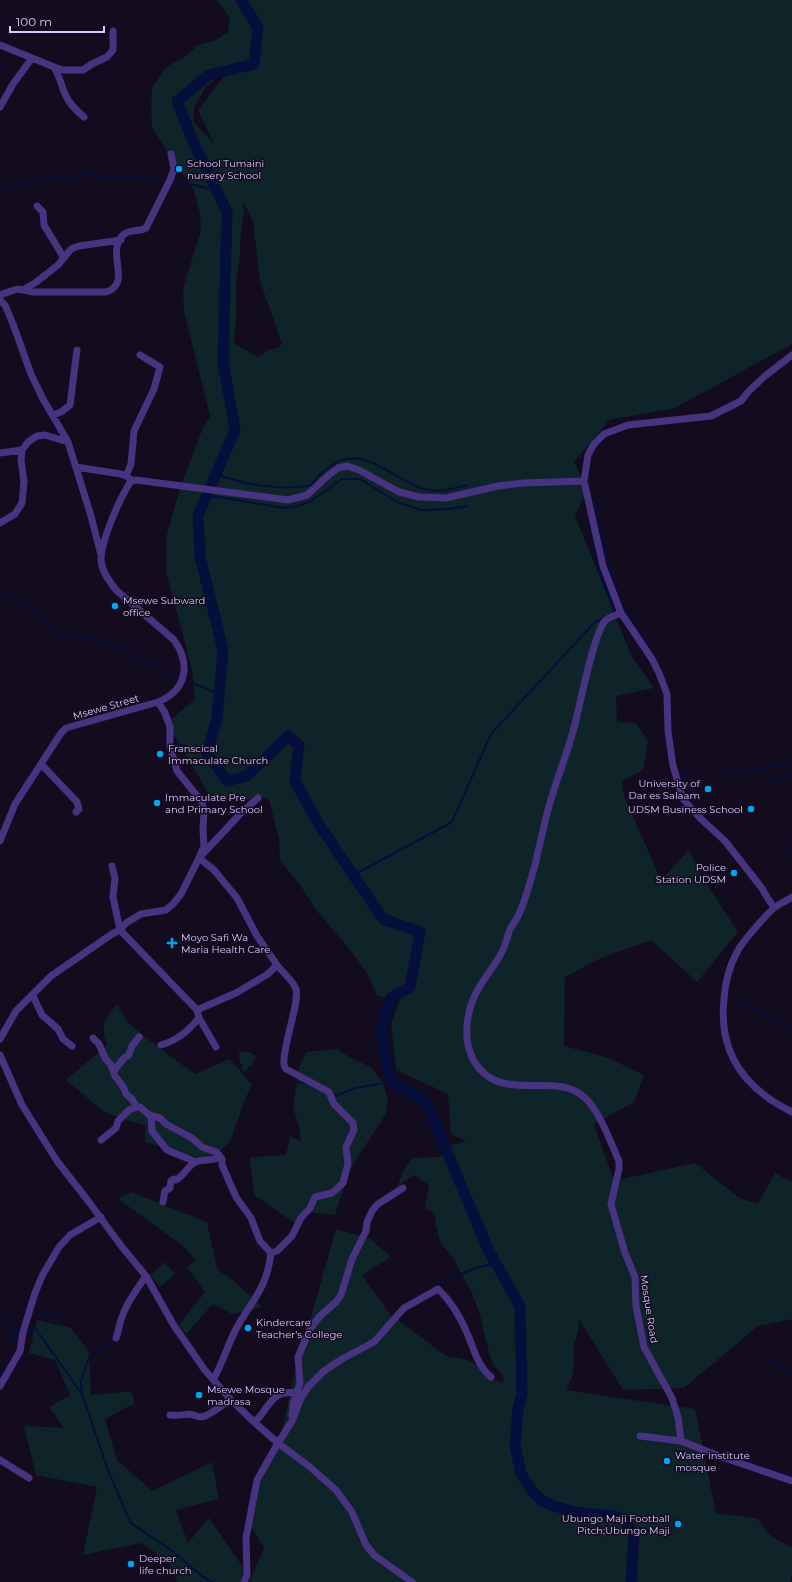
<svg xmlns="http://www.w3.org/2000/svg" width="792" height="1582" font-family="Montserrat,sans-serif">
<rect width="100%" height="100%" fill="#130b1e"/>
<!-- green -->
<path fill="#0e2429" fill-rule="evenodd" d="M217,0H792V344L675,408L609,420L574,462L587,489L575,516L631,655L654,688L616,696L617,722L636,723L648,741L643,770L622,781L624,796L661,880L689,850L703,878L738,932L697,982L651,940L601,958L565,977L564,1046L606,1057L644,1075L634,1102L594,1124L614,1181L695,1163L740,1198L758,1204L775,1173L792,1182V1319L758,1326L684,1388L623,1390L579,1319V1328L574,1345L573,1374L567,1389L565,1390L695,1409L716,1513C730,1516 744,1515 758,1519C767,1535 776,1540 792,1547V1575L790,1582H249L264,1548L252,1528L249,1509L281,1435L293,1380L336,1229L369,1238L391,1257L362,1275L390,1314L446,1356L468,1360L480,1367L495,1381L504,1382L502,1374L494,1366L490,1357L480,1315L472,1293L452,1256L441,1244L436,1226L435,1214L425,1208L429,1185L414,1175L398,1186L402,1173L412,1158L440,1157L451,1145L466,1141L451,1134L448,1094L396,1070L391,1023L402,995C393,999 387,999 377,995L367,973L351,951L317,911L300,885L280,861L279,839L269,800L258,796L247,800L232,798L224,795L210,796L167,723L195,699L192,670L166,571L167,534L181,486L202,430L210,416L184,312L183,288L201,231L200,214L193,188L176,166L152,127L151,109L152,88L166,67L186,56L198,45L216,40L228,32L230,18ZM228,69H230L198,110L214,144L193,121L194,107L206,87ZM243,201L253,221L260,281L282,344L278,348L269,350L258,357L235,344L234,340L236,321V285L240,253L241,229L244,213Z
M117,1004L128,1023L158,1047L195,1074L230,1059L252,1085L245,1099L230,1142L209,1161L145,1142V1125L119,1118L103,1111L66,1080L107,1045C100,1023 104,1021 117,1004Z
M337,1049L349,1057L371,1067L383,1083L388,1101L386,1114L348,1172H349L335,1215L306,1212L295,1223L254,1195L250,1157L286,1155L290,1136L301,1142L300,1130L293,1107L299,1068L306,1052Z
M239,1052H251V1054L257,1056V1058L253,1060V1065L249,1066L248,1069L244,1071L241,1069L243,1064H240Z
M131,1192L207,1222L217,1269L235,1282L262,1307L232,1314L213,1304L186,1334L179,1325L205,1292L187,1267L196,1260L182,1245L118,1199Z
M165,1262L175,1274L160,1287L150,1275Z
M37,1320L71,1328L89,1351L91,1395L131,1391L135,1403L105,1419L117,1460L152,1491L212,1462L219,1499L176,1510L188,1543L209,1518L245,1570L240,1582H177L168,1561L141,1543L83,1555L97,1487L36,1475L24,1426L64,1428L49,1407L70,1395L55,1360L29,1353Z"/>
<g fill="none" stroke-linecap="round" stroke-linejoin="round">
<!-- stream -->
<path stroke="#060e3c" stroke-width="2" d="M0,187L25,184L53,176L68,178L77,175L84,174L100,177H131L170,180L199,186L218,192
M216,474C244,485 282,491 312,485C317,476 323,472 331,466C363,442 394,481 424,489C438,493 453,489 467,485
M207,495L284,508L299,506L311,501L342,479H360L397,502L421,510L449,509L467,506
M596,497C602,536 608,577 627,613C633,625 641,636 649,647
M589,520L601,578L616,611L610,614
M0,589L10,597L36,612L58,633L107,642L165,672L180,678
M184,680L220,694
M157,737L207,753
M684,768C683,785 692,799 703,811
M721,772C738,775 774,766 792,762
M770,783L792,776
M675,785L678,796
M681,802L691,813
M789,852V849L792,847
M354,875L452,822L491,734L594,623L606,616
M741,1004L765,1014L792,1030
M298,1082L309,1084
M333,1094L336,1096L355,1088L393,1082
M440,1285L470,1270L495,1263
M31,1309L38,1314L58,1317
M0,1318L11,1329H22
M26,1330H30L35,1328L82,1394L109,1473L131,1523L174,1552L203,1577L212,1582
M12,1344L18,1329
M765,1359L779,1366L792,1374
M0,1378L11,1352
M82,1392L81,1381L90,1355C106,1347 121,1340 130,1324
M733,1447L737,1455L758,1466
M767,1469L792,1477"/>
<!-- river -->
<path stroke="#060e3c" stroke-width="11" d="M241,0L258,27L254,64L209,75L177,101L195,146L227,212L223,361L235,430L198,516L200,556L223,650L217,719L207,753L227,781L247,776L288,736L299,745L295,781L318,823L383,919L420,932L410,987L391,998L381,1033L390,1080L426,1102L488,1249L520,1306L522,1393L518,1409L515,1446L521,1474L533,1492L541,1500L551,1505L575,1512L614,1516L625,1520L634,1535L631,1582"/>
<!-- minor -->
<path stroke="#473380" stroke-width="7" d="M0,45L54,67C60,76 61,86 66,96C70,105 77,111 84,117
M54,67L63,70H83L92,64L107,57L113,50V31
M0,107L13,84L32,58
M37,206L43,212L44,225L64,258
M23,290L33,292H106C133,283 105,253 123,235C129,229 140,232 146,228L170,180L174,169L171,154
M0,295L17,289L23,290L35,283L58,265L71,249L79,246L121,240
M0,300L5,305L13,324L31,374L43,399L68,442L91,516L101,555
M53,415L61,412L70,405L77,350
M0,453L22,450
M76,467L121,474L126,476L130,479
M126,476L131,464L134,431L154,389L160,367L140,355
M0,523L15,514L22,503L24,482L21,460L22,450L28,442L37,436L45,435L68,442
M621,613C617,615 609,617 606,620C594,630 580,705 575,724C568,752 557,778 549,806C543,828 539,850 533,872C529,886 525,901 519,914C517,919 513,924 510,929C508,934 507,940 505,945C500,960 488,972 480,986C467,1006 461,1039 474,1061C500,1106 555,1069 585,1098C599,1110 611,1143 619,1161V1169L611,1204L625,1253L635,1277L636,1306L644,1347L672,1398L678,1417L681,1441
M158,702L165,713L170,727V746L177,771L202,802L204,812L203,830L204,846L199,858L214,870L237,898L257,936L277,965L268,974L236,993L197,1010
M41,764L77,802L79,809L76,812
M0,841L15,804L61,733L66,728L158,702C187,690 191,664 174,640L116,590C109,581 101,570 101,559C102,538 120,498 131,481L136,480L288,500L307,495L330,474L338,468L347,466L359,470L399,492L419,497L446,498L498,486L524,483L584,481
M112,866L115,878L113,897L120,930L197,1010L199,1018L216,1047
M792,897C786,901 779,904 774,908C765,916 742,942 737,952C729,967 725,983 724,999C718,1053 745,1089 792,1112
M774,908L761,887L725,841L700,818L683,799L673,766L668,731L667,694L659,673L652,659L621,613L603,566L584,481L588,455L594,444L604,434L628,425L711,416L741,401L749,391L765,376L792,355
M33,996L42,1015L58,1029L63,1039L72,1046
M93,1038L99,1044L105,1058L111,1065L115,1076L124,1088L126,1094L132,1099L137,1107H140L149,1115L160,1118L166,1124L192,1138L202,1147L216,1152L219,1155L222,1159V1165L236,1197L251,1218L260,1241L271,1253C267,1288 253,1299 237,1327C228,1344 223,1362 214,1378
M0,1039L16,1011L51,976L112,934L120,930L126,923L141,914L166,910L173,904L181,894L199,858L242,812L258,798
M161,1045C178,1040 188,1031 199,1018
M0,1055L22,1105L57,1161L89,1202L122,1247L146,1276L173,1324L204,1369L230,1399L254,1422L278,1443L310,1467L336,1490L352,1512L366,1545L374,1555L412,1582
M114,1071L124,1058L129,1055L132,1046L139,1037
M151,1115L152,1131L167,1150L196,1162
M101,1140L116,1128L118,1121L129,1110L137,1107
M163,1202L165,1191L170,1188L171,1181L174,1179L176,1180C184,1176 187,1167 195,1162C201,1159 211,1162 220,1157
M271,1253L277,1251L292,1236L301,1218L310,1208L315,1197L332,1193L343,1183L348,1164L346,1147L354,1130L353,1123L334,1104L329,1092L286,1069L284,1065C282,1046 300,1003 296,989C292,979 283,973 277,965
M116,1338C119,1331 119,1324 122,1317C127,1302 137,1289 146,1276
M0,1386L20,1351L23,1332L35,1293L43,1274L59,1247L70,1235L101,1217
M170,1415C177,1416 182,1415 189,1414C193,1414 197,1417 201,1417C209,1416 224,1404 230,1399
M292,1415L293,1404L300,1383L298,1357L310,1329L320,1316L336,1302L341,1295L352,1259L366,1231L367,1222L372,1211L378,1204L403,1188
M254,1422C258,1420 258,1418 261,1415C272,1400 276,1390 297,1393
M640,1436L681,1441L719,1456L792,1481
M0,1460L29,1478
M244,1582L247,1575L246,1538L257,1480L278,1443L292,1421L301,1398L308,1387L324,1371L342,1359L374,1342L404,1308L438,1289C450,1300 461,1318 467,1333C474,1349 477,1365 491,1377"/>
</g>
<!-- markers -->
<g fill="#00a5f3" stroke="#130b1e" stroke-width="1.5">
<circle cx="179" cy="169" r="4"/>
<circle cx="115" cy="606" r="4"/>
<circle cx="160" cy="754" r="4"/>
<circle cx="708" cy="789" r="4"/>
<circle cx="157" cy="803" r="4"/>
<circle cx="751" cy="809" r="4"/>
<circle cx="734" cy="873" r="4"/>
<path d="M170 937h4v4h4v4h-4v4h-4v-4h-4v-4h4z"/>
<circle cx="248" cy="1328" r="4"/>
<circle cx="199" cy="1395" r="4"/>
<circle cx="667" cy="1461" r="4"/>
<circle cx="678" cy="1524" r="4"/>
<circle cx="131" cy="1564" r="4"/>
</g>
<g text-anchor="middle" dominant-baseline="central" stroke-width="3" stroke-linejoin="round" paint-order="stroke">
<!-- poi labels -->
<g font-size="10" fill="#dbc8ff" stroke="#130b1e" text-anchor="start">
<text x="187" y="163">School Tumaini<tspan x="187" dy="12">nursery School</tspan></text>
<text x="123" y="600">Msewe Subward<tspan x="123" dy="12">office</tspan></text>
<text x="168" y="748">Franscical<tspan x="168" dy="12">Immaculate Church</tspan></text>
<text x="700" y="783" text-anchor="end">University of<tspan x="700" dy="12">Dar es Salaam</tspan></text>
<text x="165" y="797">Immaculate Pre<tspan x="165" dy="12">and Primary School</tspan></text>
<text x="743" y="809" text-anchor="end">UDSM Business School</text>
<text x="726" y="867" text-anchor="end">Police<tspan x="726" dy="12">Station UDSM</tspan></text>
<text x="181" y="937">Moyo Safi Wa<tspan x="181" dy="12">Maria Health Care</tspan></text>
<text x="256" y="1322">Kindercare<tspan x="256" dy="12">Teacher's College</tspan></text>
<text x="207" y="1389">Msewe Mosque<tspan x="207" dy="12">madrasa</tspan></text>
<text x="675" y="1455">Water institute<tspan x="675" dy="12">mosque</tspan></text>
<text x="670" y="1518" text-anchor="end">Ubungo Maji Football<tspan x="670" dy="12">Pitch;Ubungo Maji</tspan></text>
<text x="139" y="1558">Deeper<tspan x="139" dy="12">life church</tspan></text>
</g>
<!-- street labels -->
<g font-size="10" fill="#dbc8ff" stroke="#130b1e">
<text transform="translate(106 707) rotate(-16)">Msewe Street</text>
<text transform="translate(649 1309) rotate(81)">Mosque Road</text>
</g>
</g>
<!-- scale -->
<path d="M10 26v6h94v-6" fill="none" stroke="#dbc8ff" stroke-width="2"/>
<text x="16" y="26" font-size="12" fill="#dbc8ff" stroke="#130b1e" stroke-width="3" paint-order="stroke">100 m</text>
</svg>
